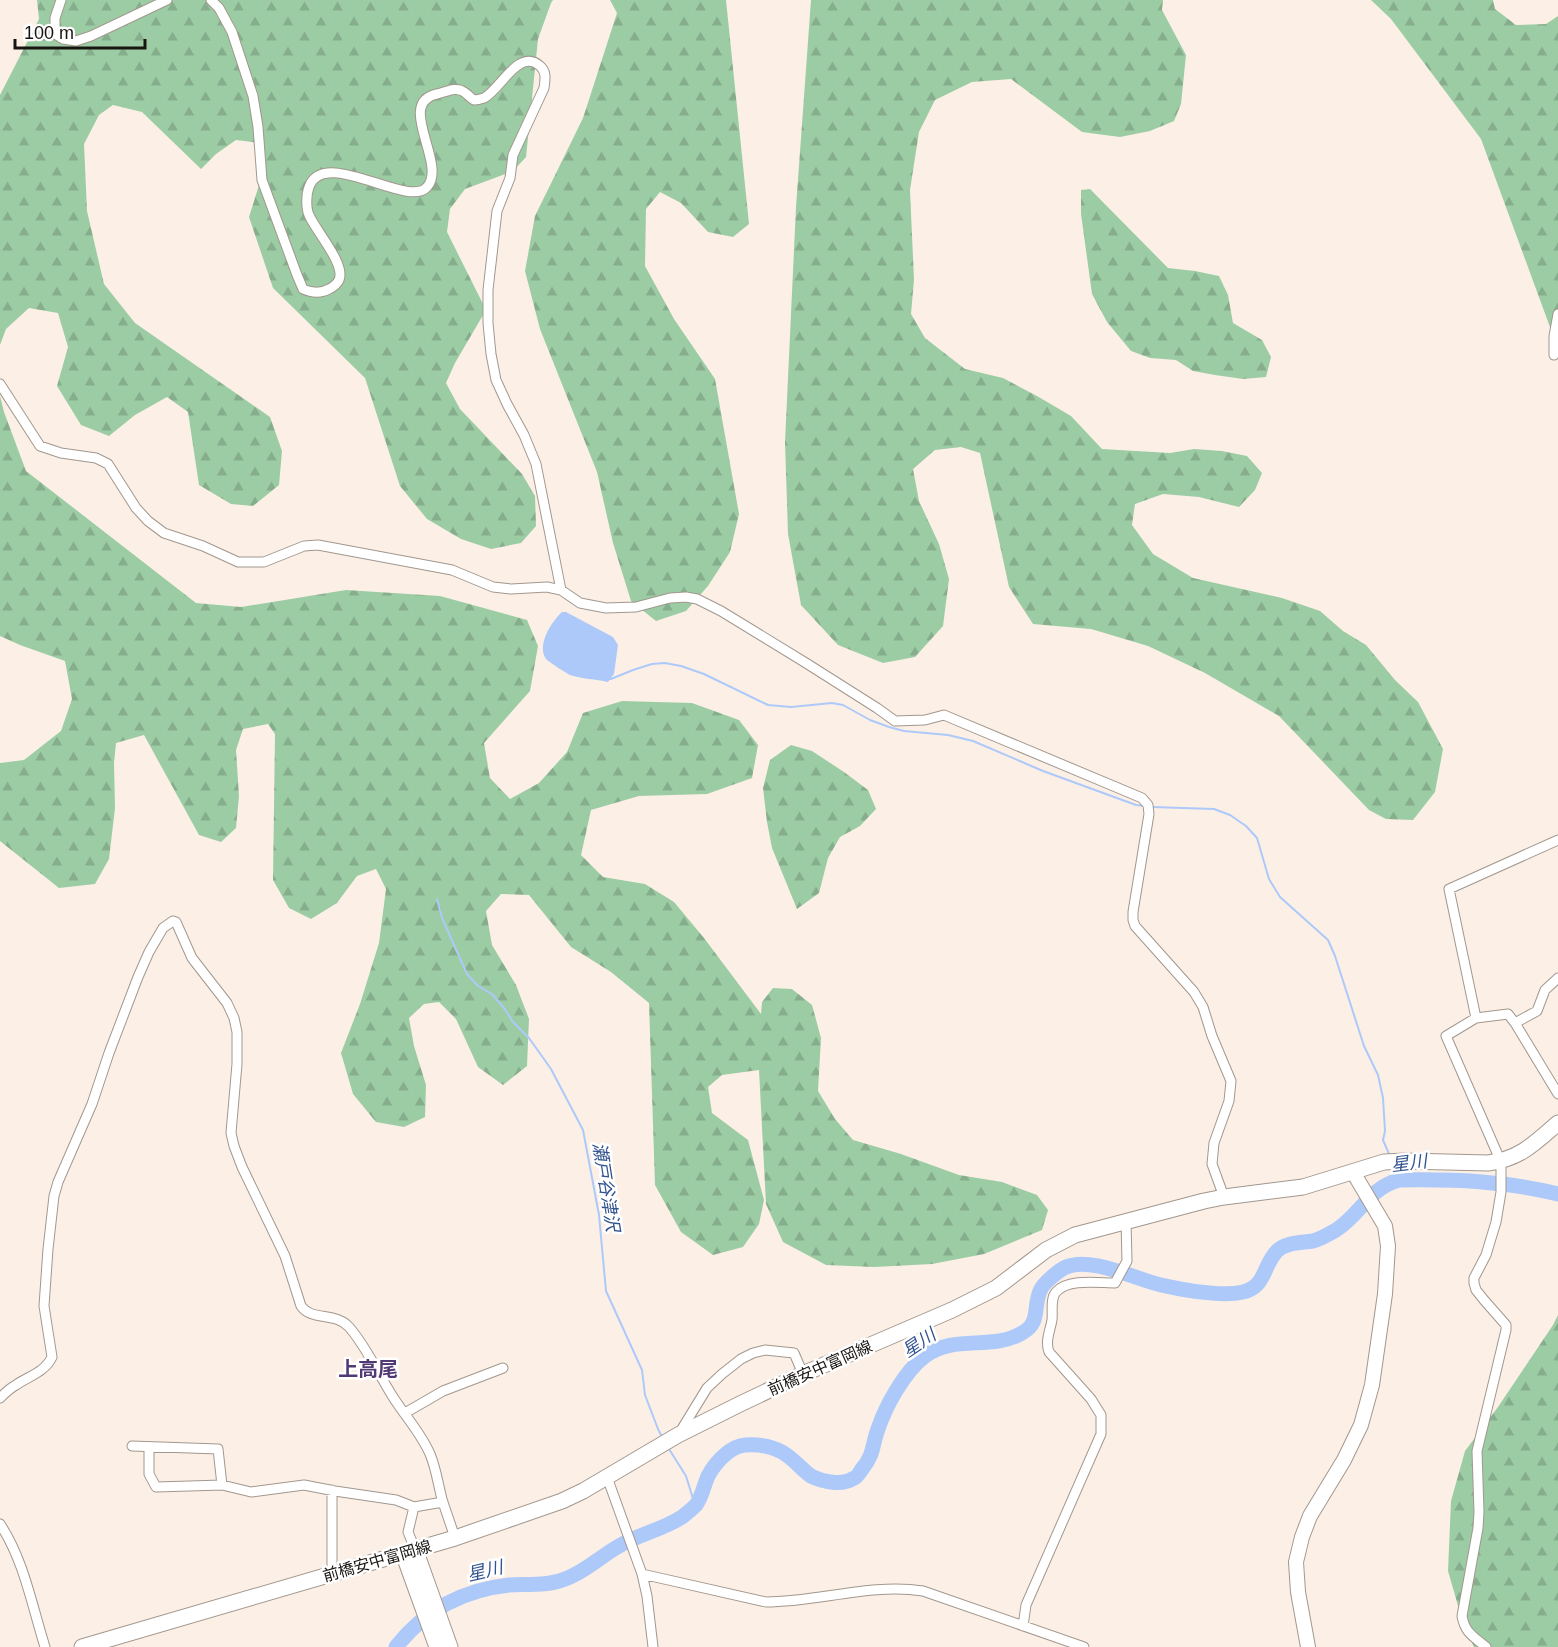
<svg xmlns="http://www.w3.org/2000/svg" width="1558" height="1647" font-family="Arial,'Noto Sans JP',sans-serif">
<defs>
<pattern id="forest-firs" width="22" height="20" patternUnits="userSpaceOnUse" patternTransform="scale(1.5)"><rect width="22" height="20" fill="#9ccca4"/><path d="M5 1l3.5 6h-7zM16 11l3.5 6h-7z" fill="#86ae8c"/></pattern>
</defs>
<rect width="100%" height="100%" fill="#fcf0e6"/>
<!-- forest -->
<path fill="url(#forest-firs)" d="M37,0H553L551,3L538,39L526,157L513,171L465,189L450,209L447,232L486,310L455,363L446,383L460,409L522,474L535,496L536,526L521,543L491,549L461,539L427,519L400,486L365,378L273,288L249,217L265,166L260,143L236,140L216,154L201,169L142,112L113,105L99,115L84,144L87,211L104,284L135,323L270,417L282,451L279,485L253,506L231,504L199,485L188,412L167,397L135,415L109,436L81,425L57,386L68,347L58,313L29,308L6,329L0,345V95L39,19Z
M610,0H726L749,224L733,237L708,232L681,203L660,192L646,209L645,266L674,319L715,379L739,514L730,552L708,586L686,611L656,621L631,601L613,543L597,472L540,329L525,271L535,216L583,118L617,13Z
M811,0H1163L1162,10L1186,55L1181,104L1174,121L1150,131L1120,137L1082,132L1011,79L972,82L935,100L919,132L910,190L914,280L911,314L925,338L965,369L1003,378L1037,396L1071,416L1102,449L1170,453L1194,449L1222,451L1247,456L1262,473L1255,490L1239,507L1199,497L1163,494L1135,504L1132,525L1153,554L1193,578L1282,598L1320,611L1343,631L1366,645L1395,680L1418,702L1443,749L1435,792L1413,820L1386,819L1369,810L1279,716L1205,673L1148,646L1091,629L1033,624L1009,587L980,453L961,447L935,450L913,469L919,501L939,544L949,579L943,626L915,657L883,663L838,645L801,605L788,534L785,442L796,207Z
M1371,0H1493L1495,9L1516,25L1546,24L1558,16V349L1481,139L1391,19Z
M1090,189L1168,268L1195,271L1219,276L1228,295L1233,323L1262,340L1271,357L1266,377L1243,379L1215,375L1193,371L1176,360L1150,358L1131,351L1107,322L1092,294L1081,214V190Z
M0,396L4,412L26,471L196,603L241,607L346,590L440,596L527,620L538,646L530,691L484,743L490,778L510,799L539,783L567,752L583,713L622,701L692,703L739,720L758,745L752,778L707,794L639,796L591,810L581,855L603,877L645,884L674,902L704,938L761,1014L762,1002L773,988L792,989L812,1005L821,1038L818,1091L835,1119L853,1140L901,1154L959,1175L1002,1182L1037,1195L1048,1210L1042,1230L984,1254L932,1264L874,1267L826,1265L783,1242L766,1204L759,1070L722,1075L708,1087L712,1113L748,1140L764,1200L759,1224L743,1247L713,1255L681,1232L655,1185L649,1003L611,972L571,947L529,895L501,894L486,911L492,945L516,985L529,1019L527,1066L503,1085L478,1067L456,1019L439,1002L424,1004L409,1018L414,1046L426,1085L425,1117L404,1127L376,1122L353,1094L341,1053L360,1004L379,943L386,889L376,869L357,876L337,903L311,919L289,908L273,880L275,734L268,724L243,729L236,750L239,796L236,828L221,842L199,835L144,735L116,743L114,763L115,808L109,859L95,884L59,888L0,841V763L24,760L61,731L72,699L65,661L20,645L0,636Z
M791,745L812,751L844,772L868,790L876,809L860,826L840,837L828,858L819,893L797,909L772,848L767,822L763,788L770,760Z
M1558,1315V1647H1474L1463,1623L1448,1571L1451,1501L1465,1451L1498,1407L1553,1325Z"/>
<!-- water -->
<path fill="#adc9fa" d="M562,612H566L613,637L618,645L614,674L608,682C596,679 581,679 570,675C566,673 549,662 546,659C536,645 552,621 562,612Z"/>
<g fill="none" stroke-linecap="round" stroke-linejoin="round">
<!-- stream -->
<path stroke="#adc9fa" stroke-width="2" d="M608,679H611L633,670L652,664L665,663L681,666L704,674L768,705L791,707L832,703L843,705L870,720L889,727L904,731L948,735L973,741L1043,771L1136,805L1144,806
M1152,807L1214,809L1230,815L1246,826L1257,838L1269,879L1280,897L1328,940L1335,956L1364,1046L1378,1075L1383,1098L1385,1131L1383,1140L1389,1154
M437,899L442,918L467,974L478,986L492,994L504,1008L513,1022L529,1038L551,1069L583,1130L599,1215L606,1291L642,1370L645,1395L658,1429L663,1439
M1394,1168L1399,1180
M669,1449L686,1476L695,1505"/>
<!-- river -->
<path stroke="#adc9fa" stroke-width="15" d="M396,1647C425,1610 462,1590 509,1585C527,1584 548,1586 565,1579C585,1572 601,1556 619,1546C639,1534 662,1530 682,1517C686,1514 692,1509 696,1505C702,1497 704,1485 708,1476C715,1463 730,1446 745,1445C758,1444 771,1446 782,1452C793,1458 801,1469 811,1476C823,1482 842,1486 854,1478C857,1477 860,1472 862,1469C874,1455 872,1445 878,1429C886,1405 905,1371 925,1356C955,1334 991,1351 1022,1333C1042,1322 1032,1306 1041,1289C1044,1283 1057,1272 1064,1268C1089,1255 1135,1279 1161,1285C1184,1290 1221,1297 1243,1292C1266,1287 1263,1265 1277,1251C1287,1242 1301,1243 1313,1241C1321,1239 1329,1234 1336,1230C1360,1215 1369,1188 1399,1180C1455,1179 1504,1181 1558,1194"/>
<defs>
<path id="street" d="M61,0L55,18V34L63,39L76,41L91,36L167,0
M211,0L219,8L232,32L253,96L258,127L262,180L297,275L303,289C312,293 320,294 329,289C333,287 337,284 339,280C346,264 315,230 309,215C306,208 306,195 309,187C324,146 408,209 427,187C448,164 395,103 437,94C446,92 456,86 464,92C468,94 470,98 474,100C477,100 481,99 484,98C500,90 519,47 540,66C547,72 545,80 544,88L513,155L510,178L497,211L488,290V323L491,354L496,380L507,404L524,435L536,464L561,590
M1554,355V336L1558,314
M0,384L40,446L61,453L96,458L108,464L136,508L148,521L164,533L203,546L238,562H264L304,546L318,545L452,570L493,587L511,589L547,587L561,590L580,603L606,608L636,607L670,598L686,597L697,599L721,611L806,663L877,708L895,721L925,720L944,715L1142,798L1148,805L1149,814L1133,912V920L1135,926L1194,992L1203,1007L1212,1036L1231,1081L1229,1101L1214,1143L1212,1164L1224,1197
M1476,1018L1449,889L1558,840
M1515,1023L1537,1011L1545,990L1558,978
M0,1398C5,1393 10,1388 16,1385C29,1376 45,1372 52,1357L44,1306L48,1249L54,1196L58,1182L92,1104L109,1053L138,977L149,952L163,928L173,921L176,922L192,958L227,1003L234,1018L237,1032V1064L231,1133L234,1146L242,1167L285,1256L301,1306C311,1321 336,1312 349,1327C366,1346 379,1375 393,1397C405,1416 421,1433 430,1454C436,1468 438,1484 442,1499C446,1512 451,1525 455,1538
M405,1413L443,1391L503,1368
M680,1432L707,1388L722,1374L741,1359L753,1353L765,1350L794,1353L803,1374
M132,1446L218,1449L222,1485
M149,1447V1474L156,1487L222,1485L251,1492L304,1485L335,1491L396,1500L414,1507L443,1502
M607,1477L642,1574L647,1596L653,1647
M332,1490V1574
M414,1507L408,1532L415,1549
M0,1524C24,1560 32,1606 45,1647
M642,1574L766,1602C818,1602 871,1583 923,1591L1084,1647
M1023,1626L1026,1605L1101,1434V1415L1091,1399L1049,1352C1045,1341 1050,1331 1052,1320C1053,1312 1050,1299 1056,1292C1068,1278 1099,1283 1115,1283L1127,1261L1126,1221
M1486,1647C1473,1636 1465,1633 1462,1616L1478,1528L1479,1512L1477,1451L1506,1330V1325L1484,1300L1476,1290L1474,1283V1278L1486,1255L1496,1222L1501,1192V1162L1446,1036L1476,1018L1508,1014L1515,1023L1558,1094"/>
<path id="secondary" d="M1308,1647L1298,1592L1296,1562L1302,1537L1310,1516L1344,1460L1361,1425L1372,1385L1385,1294L1388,1246L1385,1226L1353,1172"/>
<path id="primary" d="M415,1549L450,1647
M403,1553L437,1647
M82,1647L455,1538L562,1501L583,1491L678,1435L740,1404L803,1374L952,1310L996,1288L1046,1250L1075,1235L1204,1201L1224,1197L1303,1187L1384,1162L1405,1161L1488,1163C1520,1159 1535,1143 1558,1123"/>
</defs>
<!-- street casing -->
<use href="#street" stroke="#a2978e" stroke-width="11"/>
<!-- secondary casing -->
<use href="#secondary" stroke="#a2978e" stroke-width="16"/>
<!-- primary casing -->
<use href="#primary" stroke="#a2978e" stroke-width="17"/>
<!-- street -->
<use href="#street" stroke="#fff" stroke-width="9"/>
<!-- secondary -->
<use href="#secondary" stroke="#fff" stroke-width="14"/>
<!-- primary -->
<use href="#primary" stroke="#fff" stroke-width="15"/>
</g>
<g text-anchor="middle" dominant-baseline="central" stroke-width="5" stroke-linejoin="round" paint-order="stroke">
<!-- street labels -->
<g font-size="16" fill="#181411" stroke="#fff">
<text transform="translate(820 1368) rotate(-24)">前橋安中富岡線</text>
<text transform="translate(377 1561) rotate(-16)">前橋安中富岡線</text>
</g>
<!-- water labels -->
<g font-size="18" font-style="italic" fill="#33548f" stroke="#fff">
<text transform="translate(1409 1163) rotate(-7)">星川</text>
<text transform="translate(606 1187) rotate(81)">瀬戸谷津沢</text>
<text transform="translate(919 1343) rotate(-34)">星川</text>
<text transform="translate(485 1571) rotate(-13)">星川</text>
</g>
<!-- quarter labels -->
<g font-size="20" font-weight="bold" fill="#513975" stroke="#fff">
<text x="368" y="1369">上高尾</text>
</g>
</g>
<!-- scale -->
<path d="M15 39v9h130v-9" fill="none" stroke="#181411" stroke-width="3"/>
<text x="24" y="39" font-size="18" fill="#181411" stroke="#ffffff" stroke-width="4.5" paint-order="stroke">100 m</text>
</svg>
